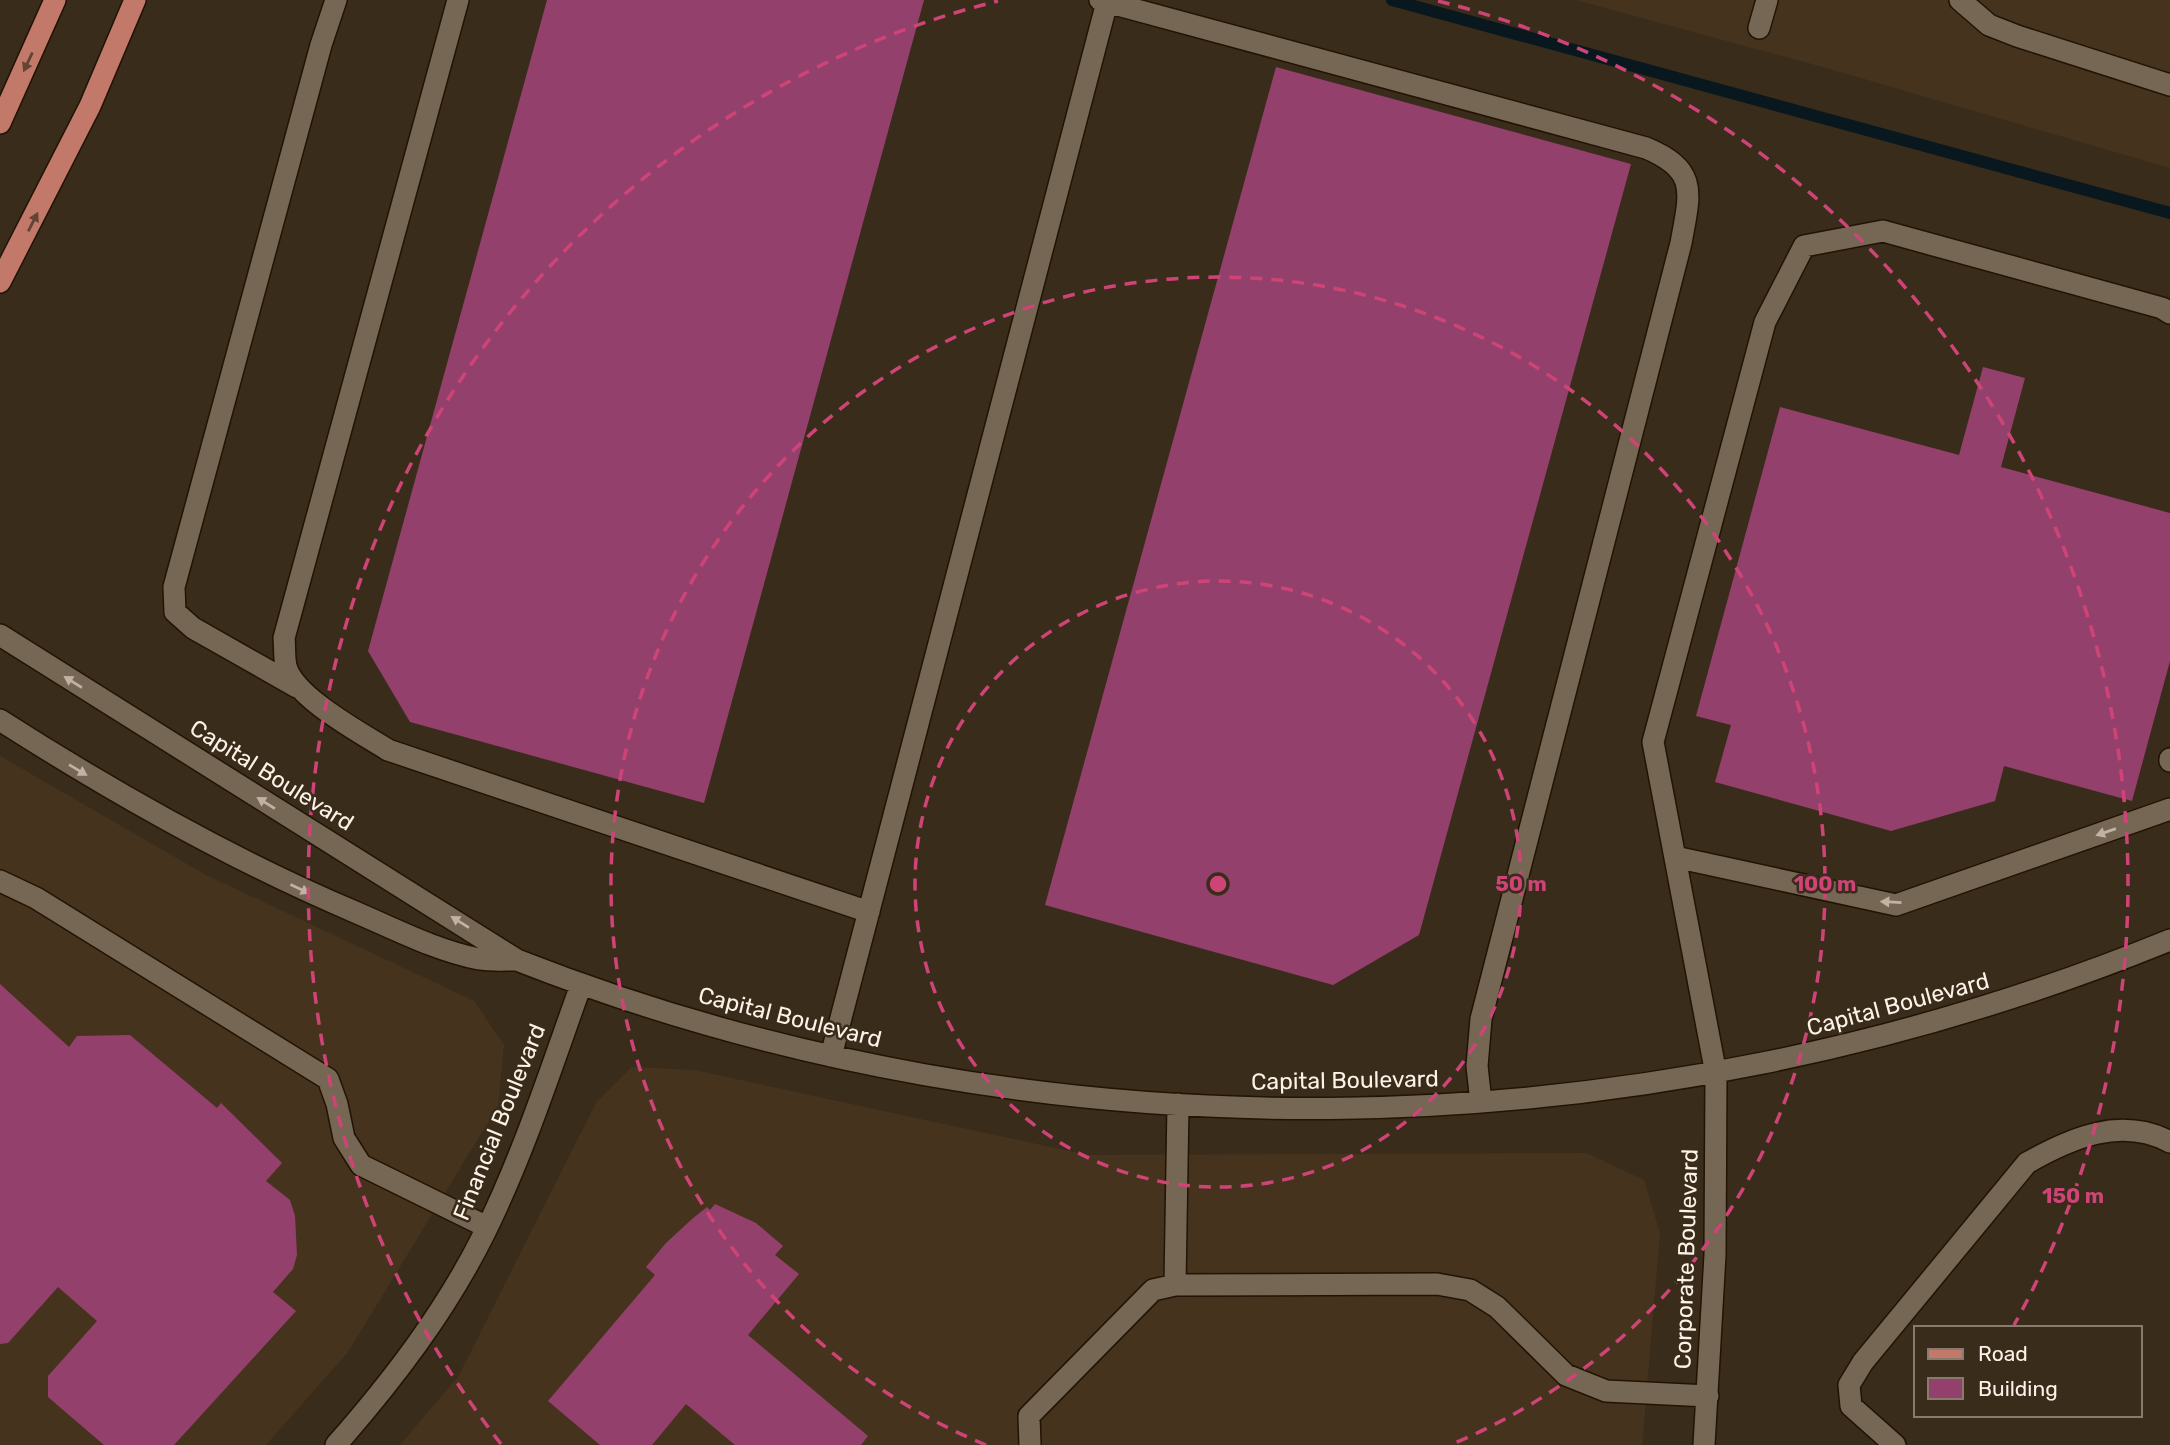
<svg xmlns="http://www.w3.org/2000/svg" width="2170" height="1445" font-family="Rubik,sans-serif">
<rect width="100%" height="100%" fill="#3a2c1b"/>
<!-- built -->
<path fill="#46331d" d="M1576,0H2170V168L1830,69Z
M0,756L206,875L474,1001L504,1045L498,1106L348,1352L266,1445H0Z
M632,1067L694,1070L1088,1155L1586,1153L1644,1180L1660,1233L1642,1445H400L458,1377L596,1103Z"/>
<g fill="none" stroke-linecap="round" stroke-linejoin="round">
<!-- stream -->
<path stroke="#09171f" stroke-width="12" d="M1392,0L2170,213"/>
</g>
<!-- building -->
<path fill="#94406d" d="M547,0H924L704,803L410,722L368,651Z
M1276,67L1631,164L1419,935L1333,985L1045,905Z
M1983,367L2025,378L2001,467L2170,513V661L2132,801L2004,766L1995,801L1891,831L1715,782L1731,725L1696,716L1780,407L1959,455Z
M0,984L69,1047L77,1036L130,1035L217,1108L221,1103L282,1163L266,1181L290,1200L295,1216L297,1255L293,1269L273,1292L296,1311L174,1445H104L48,1397V1376L97,1321L58,1287L8,1343L0,1344Z
M715,1204L756,1223L783,1246L775,1255L799,1274L748,1335L868,1436L861,1445H735L686,1404L652,1445H600L548,1401L655,1275L646,1267L666,1243L692,1219L707,1207L710,1210Z"/>
<g fill="none" stroke-linecap="round" stroke-linejoin="round">
<defs>
<path id="minor" d="M458,0L284,638C285,647 284,657 286,666C294,697 361,733 388,750L869,912
M1960,0L1989,25L2017,36L2170,85
M1107,2L1646,148C1699,170 1690,193 1681,243L1481,1019L1477,1066L1481,1102
M1759,28L1767,0
M0,635L517,960C1046,1168 1645,1154 2170,940
M297,687L193,628L175,612L174,587L321,45L336,0
M0,720C114,793 230,859 355,912C395,929 437,951 479,959C491,961 505,960 517,960
M2170,759V761
M1675,857L1896,905L2170,809
M0,881L36,898L328,1079L337,1104L344,1138L361,1165L487,1227
M831,1056L1107,2L1100,0
M1178,1104L1175,1285L1437,1284L1470,1290L1497,1307L1566,1375L1606,1391L1708,1396
M336,1445C393,1380 446,1311 485,1232C524,1153 551,1068 581,985
M1030,1445L1029,1416L1153,1290L1175,1285
M1704,1445L1715,1255L1716,1074L1653,742L1765,322L1804,246L1883,231L2162,308L2170,313
M1895,1445L1851,1406L1849,1385L1863,1362L2027,1163C2071,1138 2121,1116 2170,1142"/>
<path id="major" d="M0,123L55,0
M0,282L90,106L135,0"/>
</defs>
<!-- minor casing -->
<use href="#minor" stroke="#211405" stroke-width="24"/>
<!-- major casing -->
<use href="#major" stroke="#211405" stroke-width="24"/>
<!-- minor -->
<use href="#minor" stroke="#766654" stroke-width="21"/>
<!-- major -->
<use href="#major" stroke="#c27969" stroke-width="21"/>
</g>
<!-- one-way arrows -->
<defs><path id="oneway-solid" d="M-6-.8H1V-3.2L6.5 0L1 3.2V.8H-6Z" transform="scale(1.75)"/></defs>
<g fill="#634332">
<use href="#oneway-solid" transform="translate(28 62) rotate(115)"/>
<use href="#oneway-solid" transform="translate(33 222) rotate(-63)"/>
</g>
<g fill="#c0b3a5">
<use href="#oneway-solid" transform="translate(73 682) rotate(-148)"/>
<use href="#oneway-solid" transform="translate(78 770) rotate(31)"/>
<use href="#oneway-solid" transform="translate(266 803) rotate(-148)"/>
<use href="#oneway-solid" transform="translate(2106 832) rotate(161)"/>
<use href="#oneway-solid" transform="translate(300 889) rotate(25)"/>
<use href="#oneway-solid" transform="translate(1891 902) rotate(-177)"/>
<use href="#oneway-solid" transform="translate(460 922) rotate(-148)"/>
</g>
<!-- distance rings -->
<g fill="none" stroke="#ce4477" stroke-width="3.5" stroke-dasharray="12 9">
<circle cx="1218" cy="884" r="303"/>
<path d="M986 1445A607 607 0 1 1 1450 1445"/>
<path d="M501 1444A910 910 0 0 1 998 1M1438 1A910 910 0 0 1 2014 1325"/>
</g>
<g text-anchor="middle" dominant-baseline="central" stroke-width="5" stroke-linejoin="round" paint-order="stroke">
<!-- street labels -->
<g font-size="23" fill="#fcf2e8" stroke="#3a2c1b">
<text transform="translate(272 775) rotate(32)">Capital Boulevard</text>
<text transform="translate(1898 1004) rotate(-15)">Capital Boulevard</text>
<text transform="translate(790 1017) rotate(14)">Capital Boulevard</text>
<text transform="translate(1345 1080) rotate(-1)">Capital Boulevard</text>
<text transform="translate(499 1122) rotate(-68)">Financial Boulevard</text>
<text transform="translate(1686 1259) rotate(-88)">Corporate Boulevard</text>
</g>
</g>
<circle cx="1218" cy="884" r="10" fill="#ce4477" stroke="#3a2c1b" stroke-width="3.5"/>
<g font-size="21" text-anchor="middle" font-weight="bold" fill="#ce4477" stroke="#3a2c1b" stroke-width="5" stroke-linejoin="round" paint-order="stroke">
<text x="1521" y="891">50 m</text>
<text x="1825" y="891">100 m</text>
<text x="2073" y="1203">150 m</text>
</g>
<!-- legend -->
<rect x="1914" y="1326" width="228" height="91" fill="#3a2c1b" stroke="#887b6d" stroke-width="2"/>
<rect x="1928" y="1349" width="35" height="10" fill="#c27969" stroke="#887b6d" stroke-width="2"/>
<text x="1978" y="1361" font-size="21" fill="#fcf2e8">Road</text>
<rect x="1928" y="1378" width="35" height="21" fill="#94406d" stroke="#887b6d" stroke-width="2"/>
<text x="1978" y="1396" font-size="21" fill="#fcf2e8">Building</text>
</svg>
